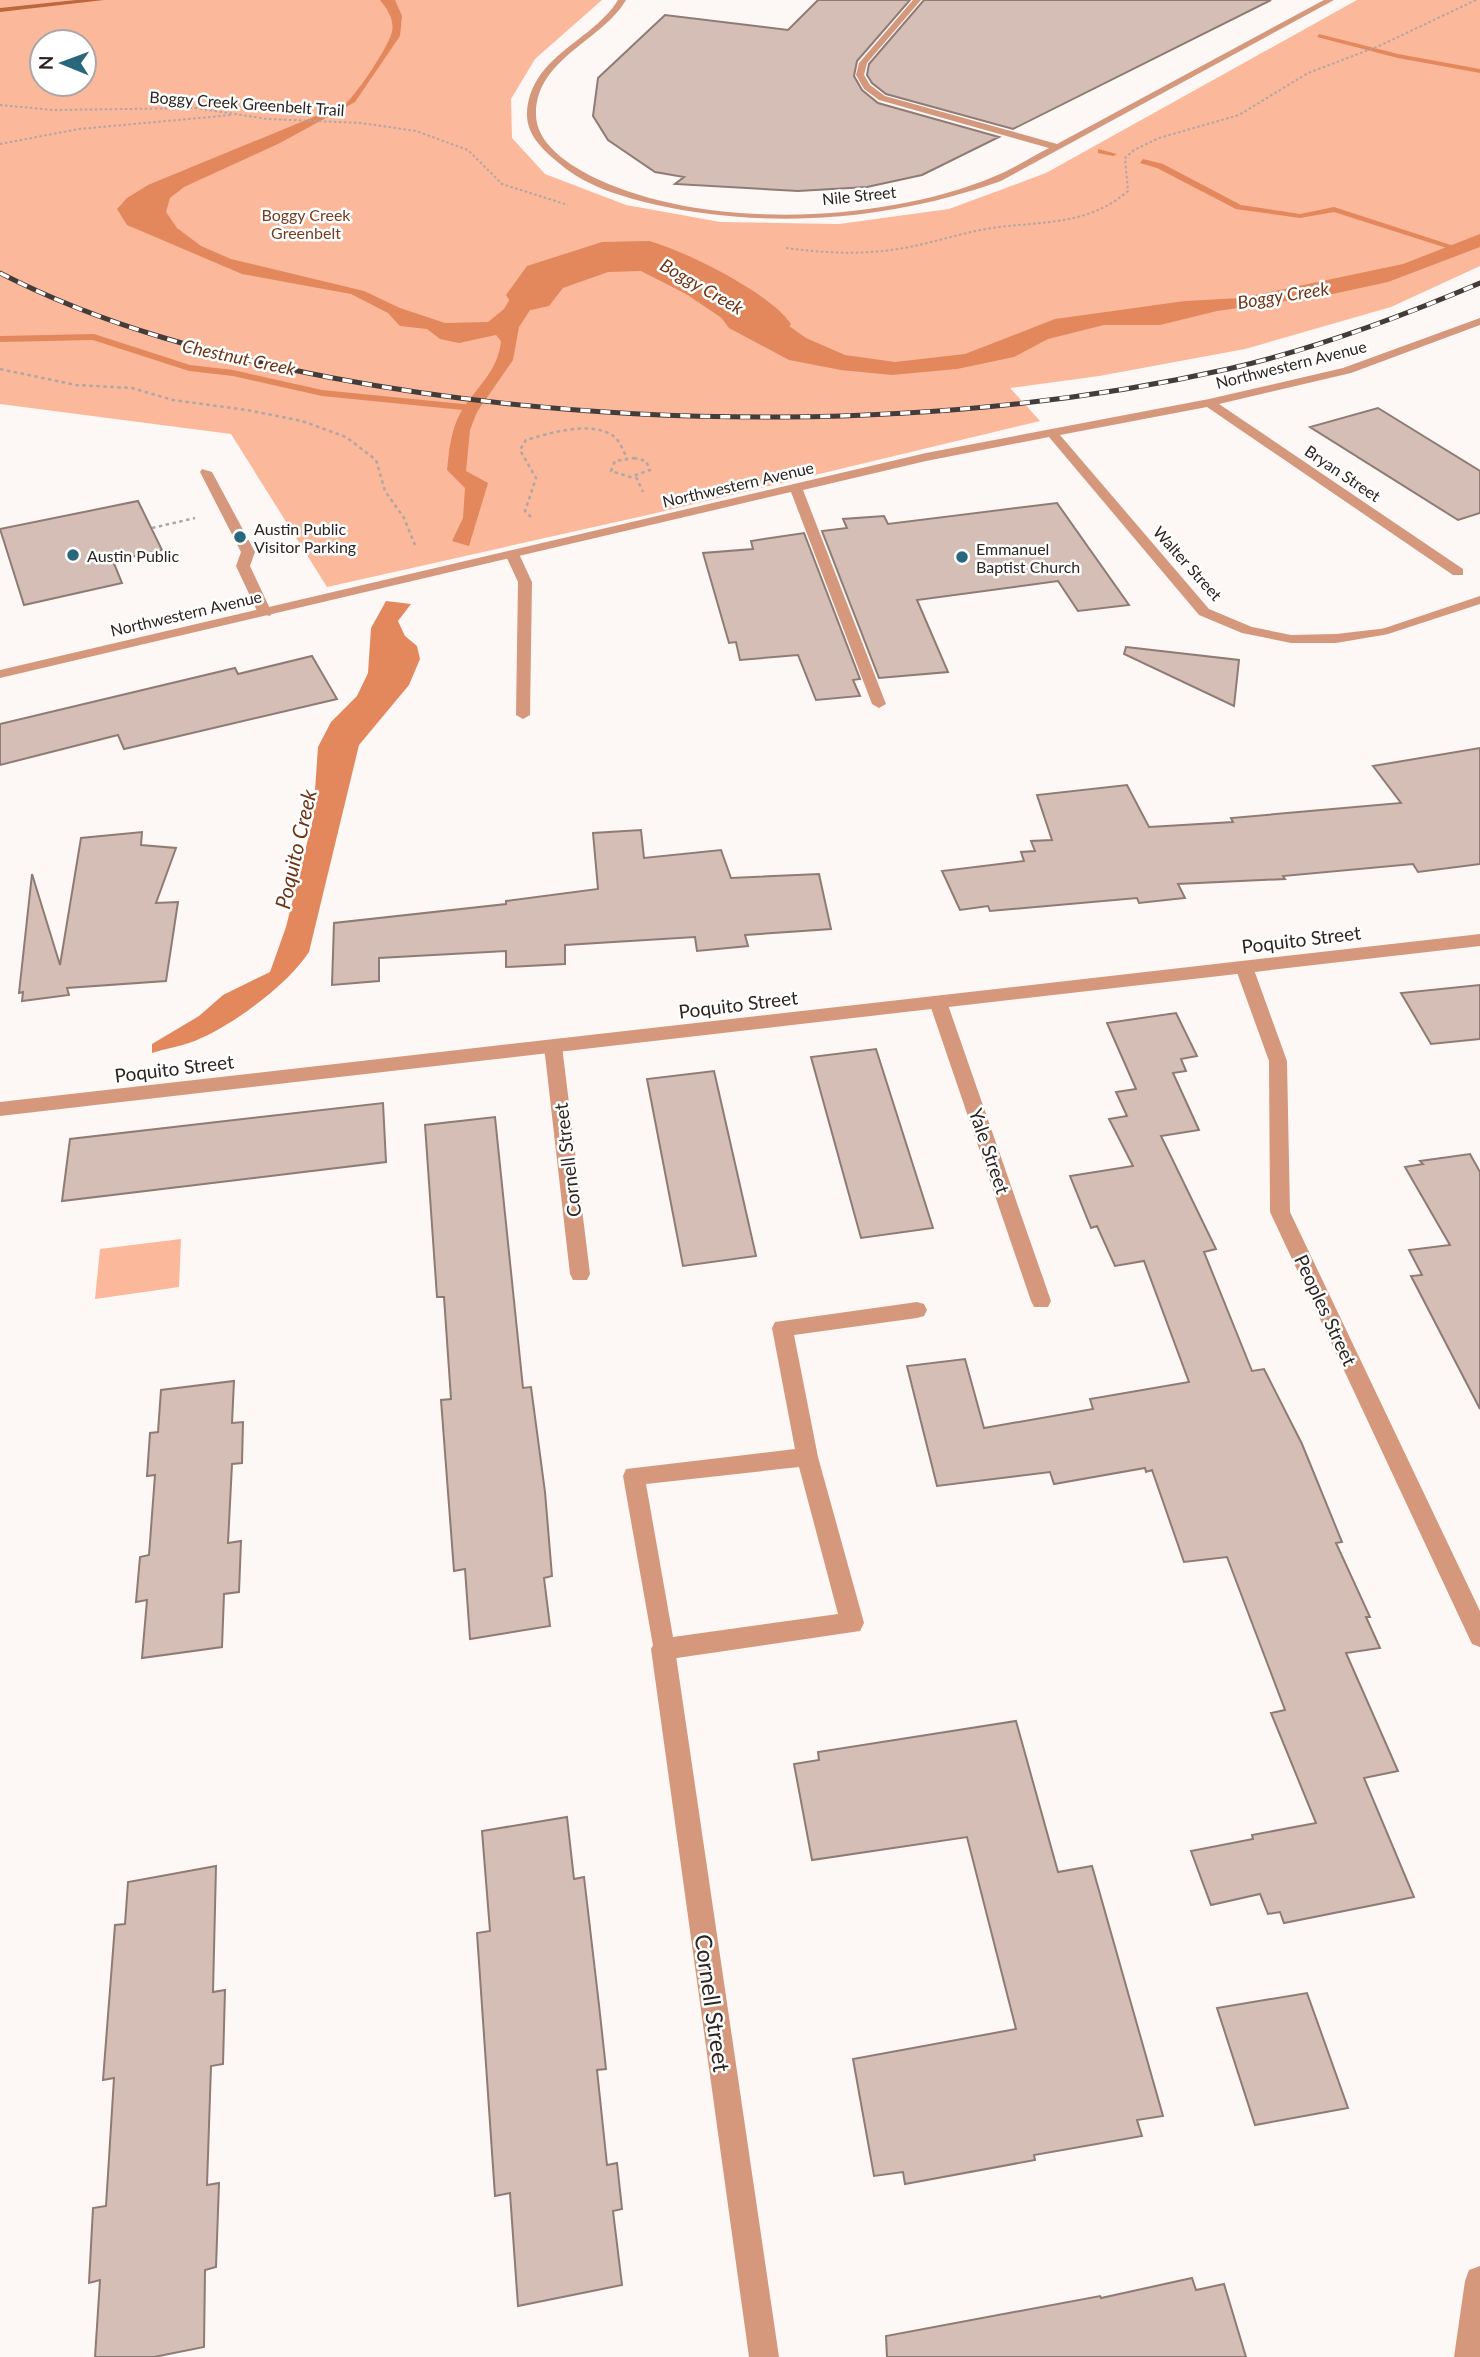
<svg xmlns="http://www.w3.org/2000/svg" width="1480" height="2357" font-family="Lato,sans-serif">
<rect width="100%" height="100%" fill="#fdf8f6"/>
<!-- green -->
<path fill="#fcb89a" fill-rule="evenodd" d="M0,0H602L535,59L511,99L512,138L545,174L626,205L720,222L839,224L949,209L1046,173L1357,0H1480V266L1391,307L1245,349L1099,376L1010,388L1040,421L652,514L327,587L231,434L0,404ZM42,42H84V84H42Z
M181,1239L179,1287L95,1299L100,1249Z"/>
<!-- water -->
<path fill="#e3875d" d="M380,0H395L402,16L400,36L355,102L280,143L184,187L170,198L166,212L177,228L201,246L231,259L364,291L400,308L445,323L488,322L504,309L514,292L531,277L561,262L608,251L636,253L744,294L806,338L845,355L895,362L965,354L1055,319L1185,301L1241,298L1403,264L1480,234V247L1388,282L1328,295L1217,311L1160,325H1104L1048,339L1014,357L957,369L892,375L841,370L789,360L729,328L709,301L678,286L640,269L596,263L561,274L547,284L519,327L513,360L477,412L470,430L466,471L488,483L469,546L452,541L463,518L465,488L447,470C449,450 451,429 461,412C476,387 498,372 501,341L496,335L459,343L440,339L427,329L400,326L388,313L351,294L242,274L127,225L117,209L127,198L148,185L345,104C357,94 386,50 391,35C396,22 388,10 380,0Z
M386,601L411,604L398,621L405,636L417,646L420,659L409,685L359,745L309,952C287,986 227,1030 189,1043C177,1047 164,1049 152,1053V1044L199,1016L223,995L270,972L286,927L313,819L318,747L331,722L357,696L368,673L371,628Z"/>
<g fill="none" stroke-linecap="round" stroke-linejoin="round">
<!-- stream -->
<path fill="#e3875d" fill-rule="evenodd" d="M1319,34L1398,54L1480,69V73L1398,58L1317,37Z
M1098,149L1117,154L1113,156L1098,153Z
M1143,159L1163,164L1241,205L1300,214L1334,207L1463,249L1456,251L1334,212L1300,218L1236,209L1157,168L1140,163Z
M94,334L190,365L233,370L322,390L473,405L478,408L473,411L322,396L233,376L189,371L93,340L0,342V336Z"/>
<!-- river -->
<path fill="#e3875d" fill-rule="evenodd" d="M649,241C686,251 770,293 791,324L783,335L765,340L747,335L686,294L641,271L608,272L563,288L549,306L531,310L513,306L506,295L527,266L602,242Z"/>
</g>
<!-- building -->
<path fill="#d4beb5" stroke="#8f7b73" stroke-width="2" d="M818,0H910L857,61L854,76L862,90L878,103L999,137L922,175L867,187L798,191L675,184L684,177L655,172L608,140L593,116L598,78L665,15L788,30Z
M924,0H1271L1013,129L886,94L872,83L867,75L869,64Z
M1378,408L1480,471V513L1458,520L1310,427Z
M138,501L162,550L113,561L122,583L24,605L0,529Z
M1057,503L1129,605L1078,611L1058,581L917,600L948,672L879,678L822,531L847,528L843,519L884,516L888,524Z
M804,533L860,679L853,680L860,696L816,700L798,655L740,660L736,642L729,643L703,553L753,549L751,541Z
M1126,647L1239,660L1234,706L1124,654Z
M312,656L337,699L124,749L118,735L0,765V724L235,668L238,674Z
M1480,748V864L1418,872L1413,864L1283,876L1285,879L1178,884L1185,898L1139,903L1137,898L990,911L988,906L960,910L942,871L1024,861L1021,852L1035,851L1031,841L1052,840L1037,795L1127,785L1149,827L1233,822L1231,818L1401,803L1373,766Z
M641,830L644,858L721,850L731,878L819,874L831,929L745,935L748,946L697,951L695,937L565,945V964L506,967V951L379,958V981L332,985L334,923L506,904V901L598,889L593,833Z
M142,832L141,845L176,848L156,903L178,902L166,981L67,988L69,995L22,1001L23,992L19,993L32,874L60,965L81,838Z
M1480,985V1039L1431,1044L1401,993Z
M1176,1013L1197,1056L1181,1059L1186,1071L1173,1073L1199,1130L1161,1136L1216,1249L1204,1252L1252,1371L1264,1369L1302,1444L1342,1542L1336,1543L1370,1617H1366L1380,1648L1346,1653L1398,1771L1364,1778L1414,1897L1284,1923L1280,1912L1268,1914L1260,1894L1211,1905L1191,1851L1253,1839L1252,1835L1316,1823L1271,1713L1285,1710L1227,1557L1184,1562L1152,1470L1146,1472L1145,1468L1054,1484L1050,1472L937,1486L907,1366L965,1359L984,1428L1093,1409L1090,1399L1189,1382L1144,1261L1115,1266L1097,1226L1091,1228L1070,1176L1133,1166L1109,1119L1127,1116L1116,1092L1136,1089L1107,1023Z
M876,1049L933,1228L861,1238L811,1057Z
M714,1071L756,1256L683,1266L647,1079Z
M383,1103L386,1162L62,1201L70,1139Z
M495,1117L523,1388L531,1387L545,1492L552,1576L544,1578L550,1626L470,1639L465,1569L454,1571L441,1400L451,1399L444,1297H437L425,1125Z
M1470,1154L1480,1172V1409L1411,1276L1422,1275L1409,1250L1450,1245L1405,1167L1423,1164L1420,1161Z
M234,1381L232,1423L243,1422L242,1463L232,1464L228,1543L241,1541L239,1592L224,1594L222,1647L142,1658L147,1600L136,1602L140,1557L149,1555L155,1475L147,1476L150,1433L158,1432L161,1390Z
M1016,1721L1058,1872L1092,1866L1163,2116L1137,2120L1142,2136L1034,2155L1035,2160L905,2184L903,2172L874,2176L853,2059L1016,2029L967,1837L812,1860L794,1764L819,1760L818,1752Z
M567,1817L574,1879L584,1877L599,2005L606,2069L597,2070L607,2165L617,2163L622,2209L613,2211L622,2285L518,2306L510,2193L495,2196L477,1933L490,1931L482,1831Z
M216,1866L213,1992L225,1990L223,2064L211,2066L207,2185L219,2183L216,2267L205,2270L204,2347L154,2357H95L100,2280L89,2283L93,2208L106,2206L114,2078L103,2080L115,1925L125,1924L128,1882Z
M1307,1993L1348,2108L1255,2125L1217,2008Z
M1192,2278L1196,2290L1224,2284L1246,2357H887L886,2336L1100,2296L1101,2298Z"/>
<g fill="none" stroke-linecap="round" stroke-linejoin="round">
<!-- path-far1 -->
<path stroke="#aea7a5" stroke-width="2" stroke-dasharray="2.5 2.5" stroke-linecap="butt" d="M0,105L53,110L195,108L268,119L361,123L416,131L468,150L502,184L568,205
M0,144L79,129L232,115
M786,248C823,253 861,255 898,249C930,244 960,233 992,228C1041,221 1088,226 1128,191L1125,158L1134,150L1159,138L1239,115L1308,73L1379,46L1476,0"/>
<!-- path -->
<path stroke="#aea7a5" stroke-width="2.5" stroke-dasharray="3.5 3.5" stroke-linecap="butt" d="M0,369L76,385L132,388L173,400L247,410L302,421L346,437L376,460L385,491L404,518L415,545
M634,458L646,461L650,470L630,477L611,471L615,461Z
M636,477L643,492
M531,517L525,511L536,478L520,450L526,440C549,433 590,421 612,435C620,440 623,451 627,458
M152,528L195,518"/>
<!-- service -->
<path fill="#d5987c" fill-rule="evenodd" d="M202,469L212,472L255,552L250,566L272,613L270,616L258,613L236,566L241,552L200,472Z
M513,552L520,556L532,582L530,715L523,719L516,715L518,582L506,556Z
M1480,596V604L1388,634L1376,631Z
M917,1302L924,1304L927,1310L924,1316L917,1318L794,1335L818,1457L864,1623L860,1631L663,1660L655,1657L623,1476L626,1469L795,1449L772,1328L775,1322ZM799,1467L838,1614L673,1637L646,1484Z"/>
<!-- minor -->
<path fill="#d5987c" fill-rule="evenodd" d="M618,0H626C602,41 537,58 536,113C535,142 566,163 589,175C699,231 880,224 993,177C1013,169 1031,157 1049,148L879,100L864,89L856,75L859,63L913,0H921L867,63L864,75L870,85L885,96L1057,144L1324,0H1334L1001,181C891,220 772,230 657,205C623,197 587,187 560,164C544,151 526,135 527,113C530,56 593,41 618,0Z
M1480,318V325L1351,373L1219,404L1463,569V575H1453L1207,407L1060,435L1209,609L1252,627L1291,635L1336,634L1388,628V634L1383,635L1336,643H1291L1242,633L1199,615L1049,437L926,461L803,490L886,704L879,708L872,704L791,492L0,678V670L926,453L1209,399L1343,368Z
M1244,961L1253,967L1287,1061L1290,1212L1480,1611V1647L1472,1644L1270,1212L1269,1061L1235,967Z
M938,996L947,1002L1051,1301L1048,1307H1034L1031,1301L929,1002Z
M553,1040L562,1046L590,1274L587,1280H573L570,1274L544,1046Z
M663,1638L671,1641L675,1649L779,2357H749L651,1649L655,1641Z
M1480,2266V2357H1454L1465,2281L1469,2270Z"/>
<!-- tertiary -->
<path fill="#d5987c" fill-rule="evenodd" d="M1480,934V946L0,1116V1102Z"/>
<!-- secondary -->
<path fill="#be663c" fill-rule="evenodd" d="M76,0H104L0,12V8Z"/>
<defs>
<path id="rail" d="M0,273C105,327 218,356 333,378C613,431 949,432 1228,369C1315,349 1398,318 1480,283"/>
</defs>
<!-- rail casing -->
<use href="#rail" stroke="#443c39" stroke-width="5"/>
<!-- rail -->
<use href="#rail" stroke="#fff" stroke-width="3.5" stroke-dasharray="10" stroke-linecap="butt"/>
</g>
<!-- markers -->
<g fill="#29677d" stroke="#fff" stroke-width="2.5">
<circle cx="240" cy="537" r="7"/>
<circle cx="73" cy="555" r="7"/>
<circle cx="962" cy="557" r="7"/>
</g>
<g text-anchor="middle" dominant-baseline="central" stroke-width="5" stroke-linejoin="round" paint-order="stroke">
<!-- far-street labels -->
<g font-size="16" fill="#2c2421" stroke="#fff">
<text transform="translate(247 103) rotate(4)">Boggy Creek Greenbelt Trail</text>
<text transform="translate(859 195) rotate(-6)">Nile Street</text>
<text transform="translate(1291 364) rotate(-14)">Northwestern Avenue</text>
<text transform="translate(1343 473) rotate(34)">Bryan Street</text>
<text transform="translate(738 484) rotate(-13)">Northwestern Avenue</text>
<text transform="translate(1188 563) rotate(48)">Walter Street</text>
<text transform="translate(186 613) rotate(-13)">Northwestern Avenue</text>
</g>
<!-- far-park labels -->
<g font-size="16" fill="#783c1f" stroke="#fff">
<text x="306" y="214">Boggy Creek<tspan x="306" dy="18">Greenbelt</tspan></text>
</g>
<!-- far-poi labels -->
<g font-size="16" fill="#2c2421" stroke="#fff" text-anchor="start">
<text x="254" y="528">Austin Public<tspan x="254" dy="18">Visitor Parking</tspan></text>
<text x="976" y="548">Emmanuel<tspan x="976" dy="18">Baptist Church</tspan></text>
<text x="87" y="555">Austin Public</text>
</g>
<!-- far-water labels -->
<g font-size="18" font-style="italic" fill="#6f3416" stroke="#fff">
<text transform="translate(702 286) rotate(30)">Boggy Creek</text>
<text transform="translate(1283 295) rotate(-9)">Boggy Creek</text>
<text transform="translate(239 357) rotate(12)">Chestnut Creek</text>
</g>
<!-- street labels -->
<g font-size="19" fill="#2c2421" stroke="#fff">
<text transform="translate(1301 939) rotate(-7)">Poquito Street</text>
<text transform="translate(738 1004) rotate(-7)">Poquito Street</text>
<text transform="translate(174 1068) rotate(-7)">Poquito Street</text>
<text transform="translate(990 1151) rotate(71)">Yale Street</text>
<text transform="translate(567 1160) rotate(-97)">Cornell Street</text>
<text transform="translate(1326 1310) rotate(65)">Peoples Street</text>
</g>
<!-- water labels -->
<g font-size="21" font-style="italic" fill="#6f3416" stroke="#fff">
<text transform="translate(295 849) rotate(-77)">Poquito Creek</text>
</g>
<!-- near-street labels -->
<g font-size="23" fill="#2c2421" stroke="#fff">
<text transform="translate(713 2003) rotate(82)">Cornell Street</text>
</g>
</g>
<!-- north arrow -->
<g transform="translate(63 63) rotate(271)"><circle r="33" fill="#ffffff" stroke="#aba7a6" stroke-width="2"/>
<path d="M0-5L12 26L0 18L-12 26Z" fill="#29677d"/>
<text y="-10" font-size="19" font-weight="bold" text-anchor="middle" fill="#2c2421">N</text>
</g>
</svg>
